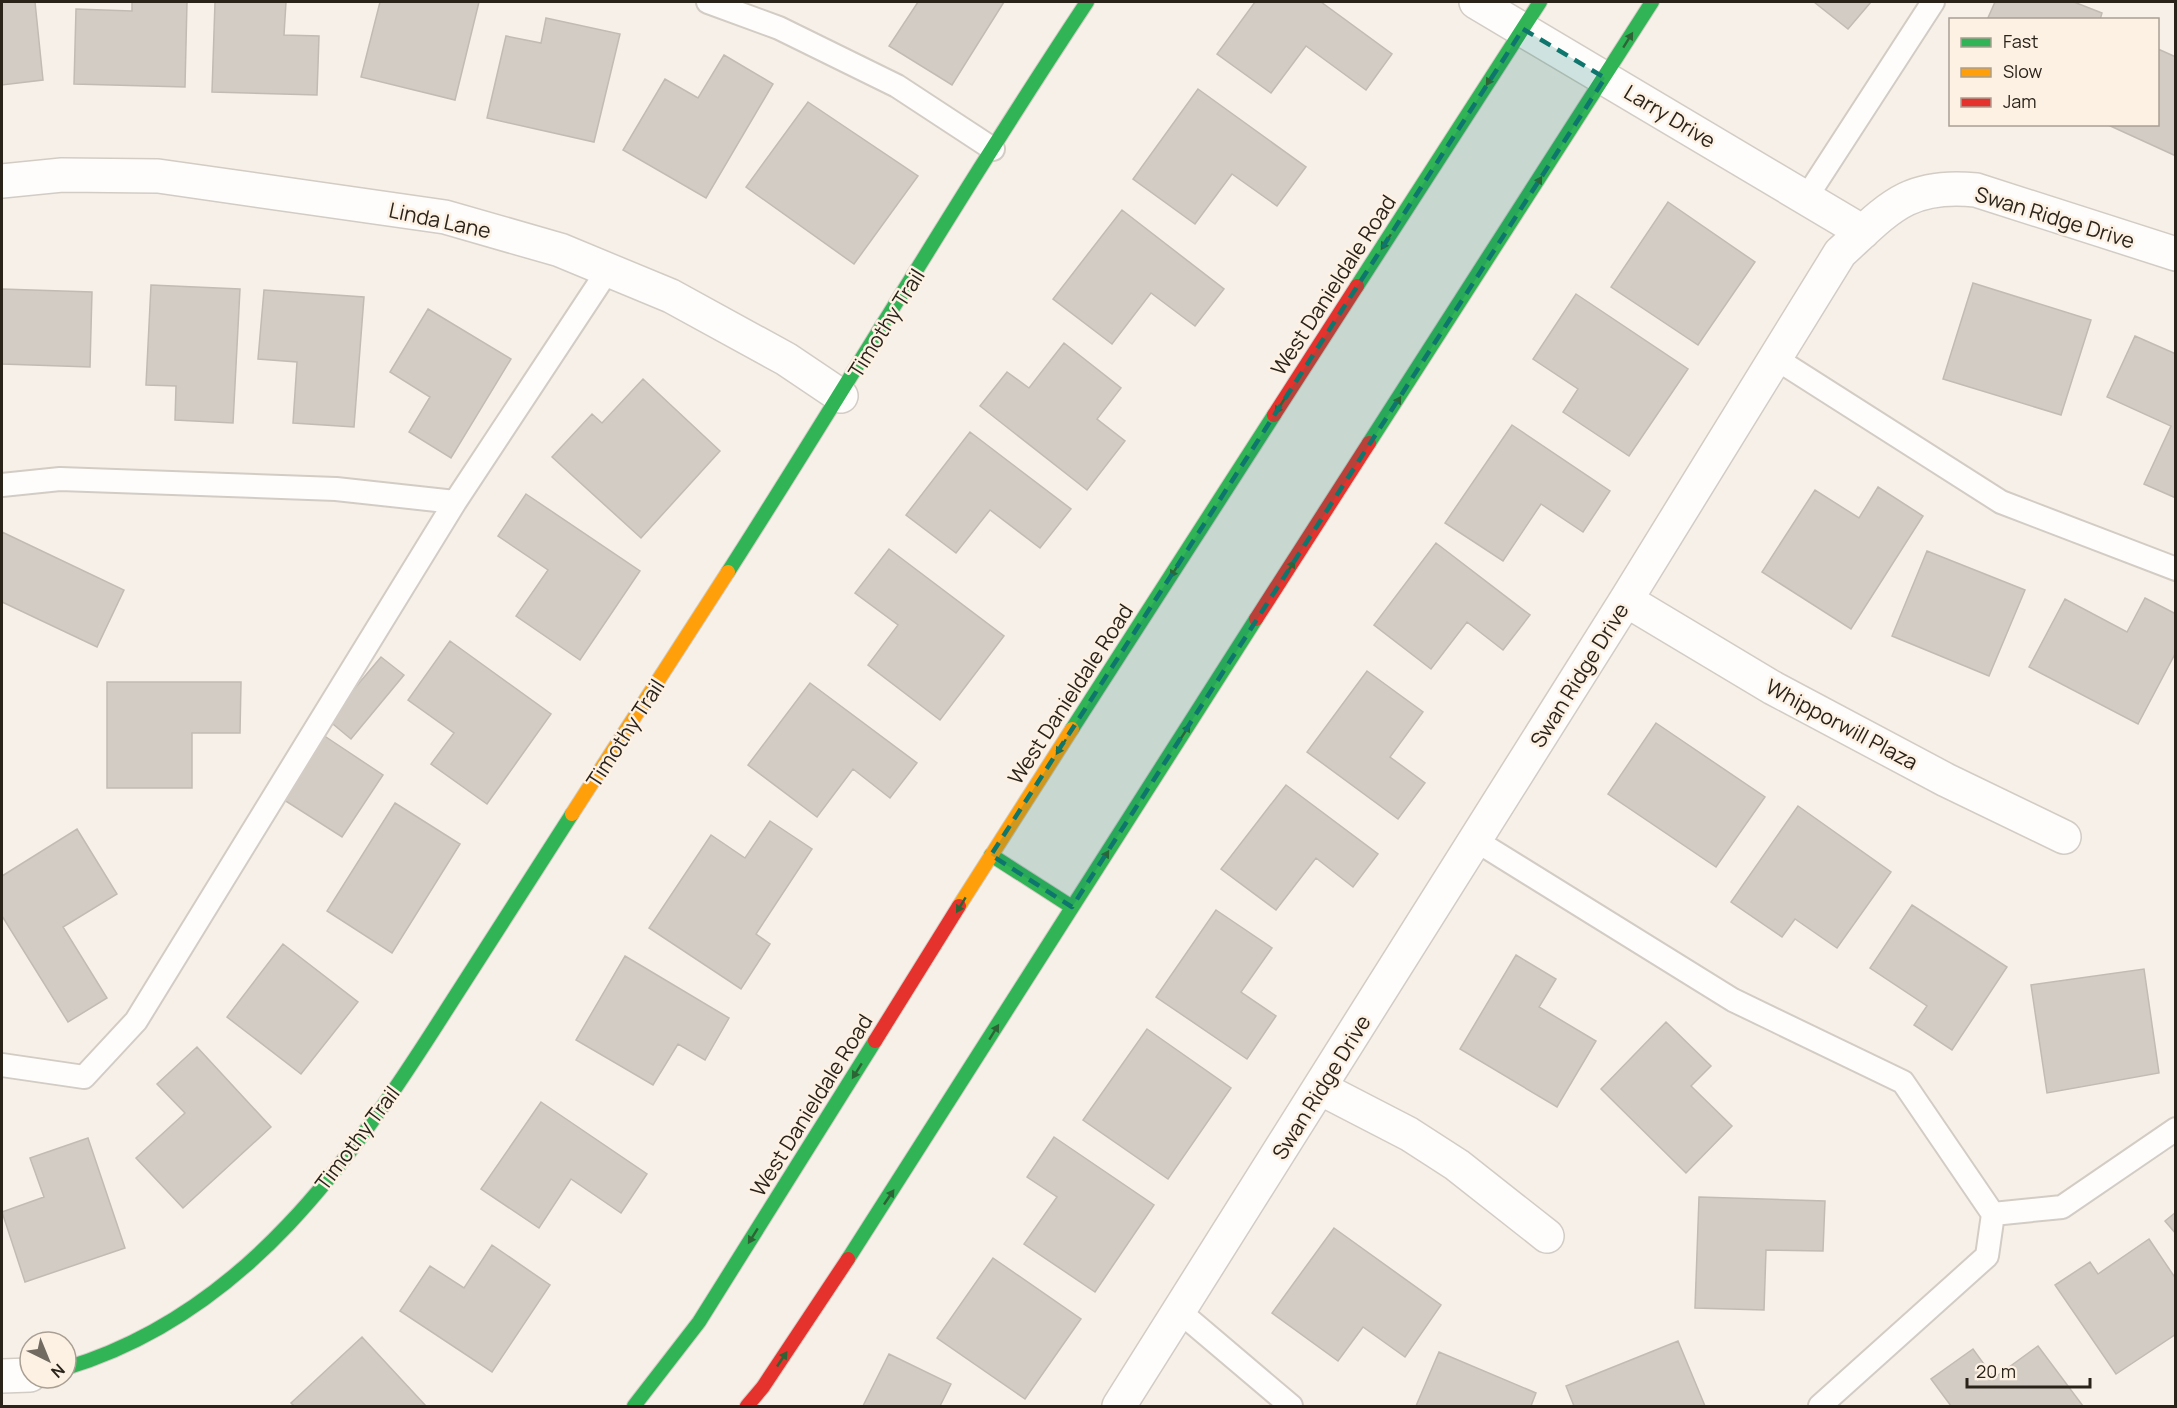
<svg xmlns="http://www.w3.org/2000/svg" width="2177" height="1408" font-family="Manrope,sans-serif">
<rect width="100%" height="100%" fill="#f7f0e9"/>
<!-- building -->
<path fill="#d2ccc4" stroke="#c2bbb4" stroke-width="1.5" d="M2,2H35L43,80L2,85Z
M132,2H187L185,87L74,84L76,9L132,11Z
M215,2H286L284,35L319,36L317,95L212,92Z
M380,2H479L455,100L361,77Z
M918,2H1004L952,85L889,46Z
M1255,2H1321L1392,54L1366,90L1306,46L1271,93L1217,54Z
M1814,2H1871L1848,29Z
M1995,2H2074L2102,13L2100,20H1987Z
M546,18L620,34L594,142L487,118L506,36L541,43Z
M2158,49L2176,57V156L2106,124H2158Z
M724,55L773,84L706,198L623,150L665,79L698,98Z
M1198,89L1306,167L1277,206L1232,174L1195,224L1133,179Z
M808,102L918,176L854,264L746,187Z
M1668,202L1755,262L1698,345L1611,287Z
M1122,210L1224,289L1195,326L1151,293L1112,344L1053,299Z
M1973,283L2091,320L2061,415L1943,379Z
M151,285L240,289L233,423L175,420L176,386L146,385Z
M2,289L92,292L90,367L2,364Z
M264,290L364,297L354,427L293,423L297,362L258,359Z
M1576,294L1688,369L1629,456L1563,412L1578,389L1533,359Z
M428,309L511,359L451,458L409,432L430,397L390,372Z
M2135,336L2176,354V498L2144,484L2171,426L2107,397Z
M1064,343L1121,388L1097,419L1125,441L1087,490L980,406L1007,372L1029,388Z
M643,379L720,451L641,538L552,457L592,414L602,423Z
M1512,425L1610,491L1583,532L1541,504L1503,561L1445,523Z
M970,432L1071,509L1040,548L990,510L956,553L906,515Z
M1878,487L1923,516L1851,629L1762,572L1815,490L1859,518Z
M526,494L640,571L580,660L516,616L548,570L498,536Z
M2,532L124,590L97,647L2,602Z
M1436,543L1530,615L1503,650L1467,622L1431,669L1374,625Z
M889,549L1004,636L940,720L868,665L898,625L855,593Z
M1927,551L2025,590L1989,676L1892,636Z
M2145,598L2176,614V652L2138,724L2029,667L2065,599L2127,632Z
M450,641L551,714L487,804L431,764L454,733L408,700Z
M381,657L404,675L351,739L328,720Z
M1367,671L1423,712L1390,757L1425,783L1398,819L1307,752Z
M107,682H241L240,733H192V788H107Z
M810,683L917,763L890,798L853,769L817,817L748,765Z
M1656,723L1765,797L1716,867L1608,794Z
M323,735L383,775L342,837L281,798Z
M1286,785L1378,854L1353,887L1316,858L1276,910L1221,869Z
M395,803L460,844L392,953L327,911Z
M1798,806L1891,872L1837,948L1795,919L1782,937L1731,902Z
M770,821L812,849L756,934L770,944L741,989L649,928L711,835L745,858Z
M77,829L117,894L63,927L107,998L68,1022L2,916V876Z
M1912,905L2007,967L1952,1050L1914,1025L1927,1006L1870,968Z
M1216,910L1272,948L1241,992L1276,1016L1247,1059L1156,997Z
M283,944L358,1002L301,1074L227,1017Z
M1516,955L1556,979L1539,1007L1596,1041L1557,1107L1460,1049Z
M625,956L729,1018L705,1060L678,1044L653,1085L576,1040Z
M2144,969L2159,1073L2047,1093L2031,985Z
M1666,1022L1711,1066L1691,1086L1732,1126L1686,1173L1601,1089Z
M1147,1029L1231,1088L1168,1179L1083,1120Z
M197,1047L271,1127L183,1208L136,1158L185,1113L157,1084Z
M541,1102L647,1174L621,1213L571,1179L539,1228L481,1189Z
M1054,1137L1154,1205L1095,1292L1024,1244L1057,1197L1027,1177Z
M88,1138L125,1248L25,1282L2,1212L44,1197L30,1158Z
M1699,1197L1825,1201L1823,1251L1766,1250L1764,1310L1695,1308Z
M2176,1212V1234L2165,1221Z
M1334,1228L1441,1305L1405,1357L1363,1327L1338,1361L1272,1313Z
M2149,1239L2176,1279V1334L2116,1374L2055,1285L2090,1262L2098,1274Z
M492,1245L550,1285L492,1372L400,1311L430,1266L464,1288Z
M993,1258L1081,1319L1025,1399L937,1338Z
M362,1337L426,1406H294L291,1403Z
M1678,1341L1705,1406H1574L1566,1386Z
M2038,1346L2083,1406H1951L1931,1379L1973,1349L1994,1378Z
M1439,1352L1536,1393L1531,1406H1416Z
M889,1354L951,1384L940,1406H863Z"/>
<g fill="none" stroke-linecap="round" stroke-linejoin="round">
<defs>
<path id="lane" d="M708,2L779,28L897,86L993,149
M1806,198L1933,2
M1775,358L2001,502L2176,569
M2,485L60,479L336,489L455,502
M1475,840L1733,1000L1903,1082L1993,1214L2062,1207L2176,1129
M2,1065L84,1077L136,1021L455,502L608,270
M1179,1311L1291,1406
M1820,1406L1987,1256L1993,1214"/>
<path id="street" d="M1476,2L1863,232
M2,181L62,175L158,176L445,217L560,250L671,296L786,359L841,396
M1626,600L1773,688L1946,780L2064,837
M1320,1088L1409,1134L1457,1165L1547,1236
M2,1376L30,1375
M1119,1406L1626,600L1840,253C1888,209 1907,183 1976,190L2176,254"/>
<path id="fast" d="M1357,286L1540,2
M1369,443L1652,2
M728,572C849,383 963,189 1087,2
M1072,729L1274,415
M991,855L1072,907
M848,1259L1256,619
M66,1368C246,1314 351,1160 447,1009C489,944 531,879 572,814
M634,1406L699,1322L875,1041"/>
<path id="slow" d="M572,814L728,572
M959,906L1072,729"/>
<path id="jam" d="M1274,415L1357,286
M1256,619L1369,443
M875,1041L959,906
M747,1406L763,1387L848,1259"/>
</defs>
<!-- lane casing -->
<use href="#lane" stroke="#d2ccc4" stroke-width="26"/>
<!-- street casing -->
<use href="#street" stroke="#d2ccc4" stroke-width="36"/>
<!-- fast casing -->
<use href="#fast" stroke="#d2ccc4" stroke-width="16"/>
<!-- slow casing -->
<use href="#slow" stroke="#d2ccc4" stroke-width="16"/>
<!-- jam casing -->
<use href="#jam" stroke="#d2ccc4" stroke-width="16"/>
<!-- lane -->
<use href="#lane" stroke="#fefdfc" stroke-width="22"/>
<!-- street -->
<use href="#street" stroke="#fefdfc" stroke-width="33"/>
<!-- fast -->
<use href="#fast" stroke="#30b455" stroke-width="14"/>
<!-- slow -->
<use href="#slow" stroke="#ff9f0a" stroke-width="14"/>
<!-- jam -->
<use href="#jam" stroke="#e5322d" stroke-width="14"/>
</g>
<!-- one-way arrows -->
<defs><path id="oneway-solid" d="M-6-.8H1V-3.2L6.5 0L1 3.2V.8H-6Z" transform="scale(1.5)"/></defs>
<g fill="#2d6435">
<use href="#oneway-solid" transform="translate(1628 40) rotate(-58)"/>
<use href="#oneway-solid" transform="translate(1491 78) rotate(123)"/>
<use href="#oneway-solid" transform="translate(1537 184) rotate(-57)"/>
<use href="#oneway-solid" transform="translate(1386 242) rotate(123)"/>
<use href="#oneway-solid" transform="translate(1396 404) rotate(-57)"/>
<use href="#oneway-solid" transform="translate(1280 406) rotate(123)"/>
<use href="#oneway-solid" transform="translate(1290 568) rotate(-57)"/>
<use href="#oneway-solid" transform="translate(1175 570) rotate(123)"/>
<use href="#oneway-solid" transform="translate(1185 732) rotate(-57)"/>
<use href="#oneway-solid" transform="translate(1061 747) rotate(123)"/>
<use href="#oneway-solid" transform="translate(1104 858) rotate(-57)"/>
<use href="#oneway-solid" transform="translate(961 905) rotate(121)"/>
<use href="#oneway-solid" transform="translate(994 1032) rotate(-58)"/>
<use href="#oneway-solid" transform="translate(857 1071) rotate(122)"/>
<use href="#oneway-solid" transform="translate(889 1197) rotate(-56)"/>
<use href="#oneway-solid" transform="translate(753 1236) rotate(122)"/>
<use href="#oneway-solid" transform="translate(782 1359) rotate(-56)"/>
</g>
<!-- marked area -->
<path fill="#0f766e" fill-opacity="0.2" stroke="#0f766e" stroke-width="4.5" stroke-dasharray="12 8" stroke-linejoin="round" d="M1523,29L1605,78L1072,907L991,855Z"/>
<g text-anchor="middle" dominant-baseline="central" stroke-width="5" stroke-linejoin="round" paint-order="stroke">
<!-- street labels -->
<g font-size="21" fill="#2a231a" stroke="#fdf1e3">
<text transform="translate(1670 116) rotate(31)">Larry Drive</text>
<text transform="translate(2055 217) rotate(17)">Swan Ridge Drive</text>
<text transform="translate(440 220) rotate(12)">Linda Lane</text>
<text transform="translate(1333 285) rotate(-57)">West Danieldale Road</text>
<text transform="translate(886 323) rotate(-58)">Timothy Trail</text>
<text transform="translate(1579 675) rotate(-58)">Swan Ridge Drive</text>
<text transform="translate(1070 694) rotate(-57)">West Danieldale Road</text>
<text transform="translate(1842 724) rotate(28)">Whipporwill Plaza</text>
<text transform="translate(625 733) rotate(-57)">Timothy Trail</text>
<text transform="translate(1321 1087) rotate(-58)">Swan Ridge Drive</text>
<text transform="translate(811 1105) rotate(-58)">West Danieldale Road</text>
<text transform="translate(357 1138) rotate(-53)">Timothy Trail</text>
</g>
</g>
<!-- border -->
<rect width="2177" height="1408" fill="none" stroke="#2a231a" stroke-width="6"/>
<!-- legend -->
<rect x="1949" y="18" width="210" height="108" fill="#fdf1e3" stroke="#a99f93" stroke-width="1.5"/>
<rect x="1961" y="38" width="30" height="9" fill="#30b455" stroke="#a99f93" stroke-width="1.5"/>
<text x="2003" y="48" font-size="18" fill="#2a231a">Fast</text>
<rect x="1961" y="68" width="30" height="9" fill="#ff9f0a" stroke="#a99f93" stroke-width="1.5"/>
<text x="2003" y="78" font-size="18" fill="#2a231a">Slow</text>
<rect x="1961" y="98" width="30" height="9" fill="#e5322d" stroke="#a99f93" stroke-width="1.5"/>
<text x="2003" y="108" font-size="18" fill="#2a231a">Jam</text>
<!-- north arrow -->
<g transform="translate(48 1360) rotate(137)"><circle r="28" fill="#fdf1e3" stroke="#a99f93" stroke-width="1.5"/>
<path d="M0-4.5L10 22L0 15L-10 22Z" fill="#726b62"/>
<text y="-9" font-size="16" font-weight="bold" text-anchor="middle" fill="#2a231a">N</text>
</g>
<!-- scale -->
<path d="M1967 1378v9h123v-9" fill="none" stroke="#2a231a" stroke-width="3"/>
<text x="1976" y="1378" font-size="18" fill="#2a231a" stroke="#fdf1e3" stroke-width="4.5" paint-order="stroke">20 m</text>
</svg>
